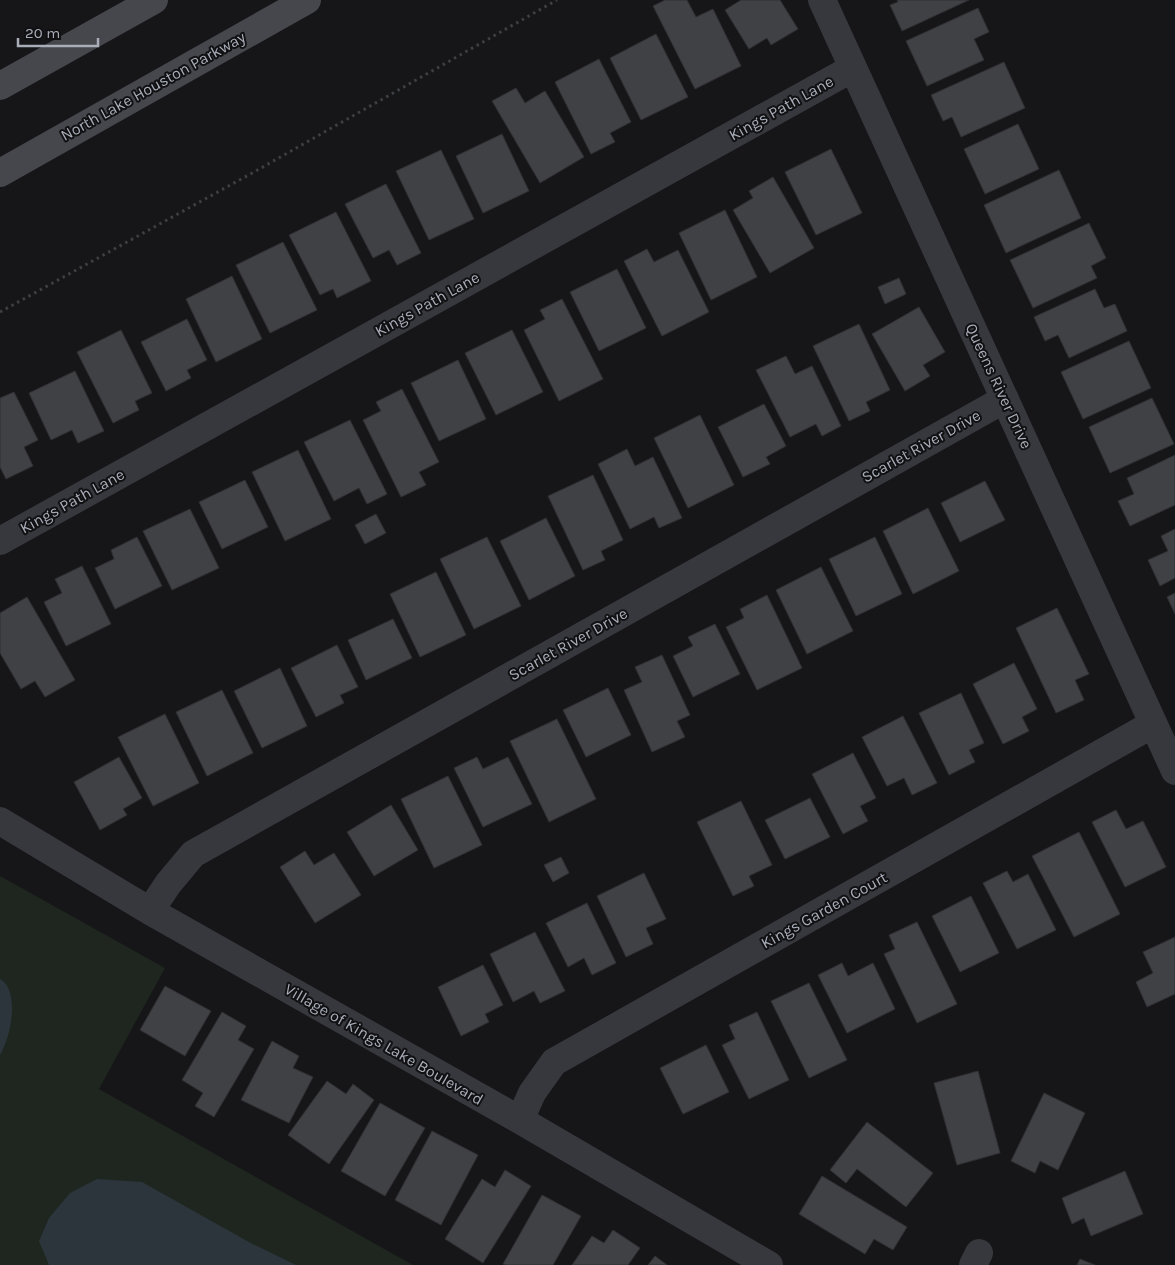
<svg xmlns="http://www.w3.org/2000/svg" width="1175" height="1265" font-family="Karla,sans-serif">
<rect width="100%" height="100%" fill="#161618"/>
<!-- green -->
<path fill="#1e261f" d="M0,876L165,968L99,1089L413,1265H0Z"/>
<!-- water -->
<path fill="#2c353c" d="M0,979C2,980 5,983 6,984C18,1002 10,1038 0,1055Z
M97,1179L142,1182L247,1241L296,1265H49L39,1241L49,1218L70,1193Z"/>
<!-- building -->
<path fill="#404145" stroke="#303034" d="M665,0H687L696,17L713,9L741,66L695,89L653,6Z
M741,0H780L798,29L771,45L767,38L749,49L725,10Z
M897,0H969L902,31L890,5L898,2Z
M978,8L989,32L974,39L984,60L927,86L906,41Z
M656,34L688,97L641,120L610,58Z
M599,59L631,122L610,133L615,142L591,154L555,82Z
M1004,62L1025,108L961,137L952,117L943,121L931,95Z
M516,88L525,103L545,91L584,157L540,183L492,101Z
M1018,124L1039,169L985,194L964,149Z
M502,134L529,191L483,213L456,156Z
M831,149L862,213L816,235L785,172Z
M441,150L474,219L429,240L396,171Z
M1059,170L1081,218L1006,253L984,205Z
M773,177L814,248L770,273L733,210L753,198L749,191Z
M386,184L421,253L397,265L389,250L373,258L345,204Z
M725,210L757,277L711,300L679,233Z
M336,212L371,281L337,298L333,289L320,295L289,235Z
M1089,223L1106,258L1091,266L1097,278L1033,308L1010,260Z
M283,242L317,310L270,333L236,265Z
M647,249L654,262L678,250L709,312L662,336L624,261Z
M617,269L646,328L599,351L570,292Z
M232,276L262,339L216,362L186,299Z
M899,278L906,294L885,304L878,287Z
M1095,289L1104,308L1115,304L1127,331L1069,358L1058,335L1045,341L1034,317Z
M562,299L603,379L559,401L524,330L545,319L540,310Z
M919,307L945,352L923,365L930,376L905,391L872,334Z
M187,319L207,360L187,370L191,378L166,391L141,342Z
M859,324L890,390L866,402L870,411L849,421L813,346Z
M121,330L152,393L135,401L139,410L113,423L77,352Z
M512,330L543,392L496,415L465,353Z
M1129,341L1151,388L1083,419L1061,372Z
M786,356L795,374L812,366L841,426L822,436L816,424L790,437L756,370Z
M458,360L486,419L439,441L411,383Z
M75,371L104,431L78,443L72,430L51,440L29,393Z
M402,389L439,462L419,472L426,485L401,497L363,420L381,411L376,402Z
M14,392L38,440L24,447L33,466L6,479L0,467V398Z
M1152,398L1174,444L1110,473L1089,427Z
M764,404L786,446L766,457L770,464L743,477L718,427Z
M700,415L734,485L688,508L654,438Z
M350,420L387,494L367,504L359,488L334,501L304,442Z
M627,449L635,466L653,457L682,518L659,528L654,517L630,529L598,464Z
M298,450L331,519L285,541L252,472Z
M1175,455V505L1130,526L1118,501L1134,494L1127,478Z
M593,475L623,540L601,551L605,560L583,570L548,496Z
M245,480L268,527L222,549L199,502Z
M985,481L1005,520L960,542L941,503Z
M928,508L959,571L913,594L883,531Z
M190,509L219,568L172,590L143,531Z
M376,514L386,533L365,544L355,525Z
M546,518L575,576L529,600L500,541Z
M1175,529V578L1160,586L1148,560L1168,551L1161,536Z
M137,537L162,586L115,609L95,568L114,559L111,550Z
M487,537L521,606L474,629L440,559Z
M875,537L902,594L856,616L829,559Z
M82,566L111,624L66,646L44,602L62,593L55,579Z
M821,567L853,631L807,654L776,590Z
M436,572L466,635L420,657L390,594Z
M1175,593V614L1167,597Z
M767,595L802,668L757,690L726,627L744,618L740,609Z
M27,597L75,680L45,697L35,681L21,689L0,653V613Z
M1057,608L1089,674L1075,680L1084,700L1056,713L1016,628Z
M393,619L412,658L366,680L348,640Z
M715,624L740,674L693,697L673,656L693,646L688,637Z
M337,645L358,687L340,695L344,703L316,717L291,668Z
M662,655L690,715L677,721L685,737L652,752L624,690L642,682L635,667Z
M1014,663L1037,709L1022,717L1029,731L1003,744L973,684Z
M280,668L307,726L262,748L234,691Z
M608,688L631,735L586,757L563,710Z
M222,690L253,753L207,776L176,712Z
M961,693L984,743L969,750L975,762L949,775L919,713Z
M165,714L199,783L153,806L118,737Z
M903,716L937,783L912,795L904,778L887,786L862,737Z
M557,719L596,799L549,822L510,741Z
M853,753L876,798L860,806L868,821L843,834L812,774Z
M119,757L142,798L123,809L127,815L100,830L74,782Z
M477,757L483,769L508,757L532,804L483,827L454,768Z
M448,776L482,845L434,868L401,799Z
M810,798L830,837L785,859L765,820Z
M741,801L772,865L749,876L754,886L733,896L697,822Z
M391,805L418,850L374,876L347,832Z
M1116,810L1126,829L1143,821L1166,867L1125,887L1092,822Z
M1079,832L1120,914L1074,937L1032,856Z
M305,851L314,865L334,853L361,895L315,923L280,867Z
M561,857L569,873L553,882L544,865Z
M1007,871L1013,882L1028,874L1056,930L1017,949L983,883Z
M644,873L666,919L646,928L653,944L626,957L597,896Z
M971,896L999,953L960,972L932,916Z
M587,903L616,963L592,975L584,958L568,967L546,923Z
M917,922L957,1004L917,1023L884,954L895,949L889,935Z
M535,932L565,991L540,1003L534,991L513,1002L490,954Z
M1175,937V994L1147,1007L1136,982L1153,973L1143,952Z
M842,963L848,976L873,963L895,1009L847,1033L818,975Z
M483,965L503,1005L485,1014L489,1022L461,1036L438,987Z
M809,983L847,1060L809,1078L771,1001Z
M165,986L211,1011L185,1056L140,1030Z
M222,1012L246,1026L238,1040L254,1049L214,1117L195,1106L203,1093L182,1080Z
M757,1012L789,1080L749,1099L722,1045L735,1039L729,1025Z
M272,1041L299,1056L293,1068L313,1077L289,1123L241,1100Z
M706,1045L729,1092L683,1114L660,1068Z
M978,1071L1000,1153L957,1165L934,1083Z
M327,1081L346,1094L353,1084L374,1100L329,1164L288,1135Z
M1044,1093L1085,1113L1058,1170L1040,1161L1035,1173L1011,1161Z
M380,1103L425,1128L385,1196L341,1171Z
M867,1122L933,1173L906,1207L857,1169L846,1183L830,1170Z
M432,1131L478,1155L441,1225L395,1200Z
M505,1170L531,1186L483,1263L445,1239L482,1179L495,1187Z
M1125,1171L1143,1214L1091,1236L1084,1218L1072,1224L1062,1198Z
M822,1176L907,1227L893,1250L874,1239L865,1254L799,1214Z
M542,1195L581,1216L553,1265H506L503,1264Z
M613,1230L640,1248L628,1265H572L592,1236L604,1243Z
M655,1256L667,1265H648Z
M1080,1259L1095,1265H1077Z"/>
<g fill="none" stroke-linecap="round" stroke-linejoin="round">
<!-- path -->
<path stroke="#3d3f44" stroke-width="3" stroke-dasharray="2.5 4" stroke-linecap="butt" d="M0,312L254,172L557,0"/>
<!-- minor -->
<path stroke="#37383d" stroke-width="28" d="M822,0L1175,771
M0,541L853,68
M0,821L150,911L520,1120L769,1265
M150,911L168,884L193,854L1005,399
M520,1120L532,1093L554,1062L1153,724
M973,1265L979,1253"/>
<!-- secondary -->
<path stroke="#45474d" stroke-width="28" d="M0,86L154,0
M0,173L307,0"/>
</g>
<g text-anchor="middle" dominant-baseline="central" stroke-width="4" stroke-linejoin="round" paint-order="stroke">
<!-- street labels -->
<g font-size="16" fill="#a8adb8" stroke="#111113">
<text transform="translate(153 86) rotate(-29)">North Lake Houston Parkway</text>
<text transform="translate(781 108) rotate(-29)">Kings Path Lane</text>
<text transform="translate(427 304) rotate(-29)">Kings Path Lane</text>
<text transform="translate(999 386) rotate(65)">Queens River Drive</text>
<text transform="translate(921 446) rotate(-29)">Scarlet River Drive</text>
<text transform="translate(72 501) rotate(-29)">Kings Path Lane</text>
<text transform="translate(568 644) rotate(-29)">Scarlet River Drive</text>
<text transform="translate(824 910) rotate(-29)">Kings Garden Court</text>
<text transform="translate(384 1044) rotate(30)">Village of Kings Lake Boulevard</text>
</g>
</g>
<!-- scale -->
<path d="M18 38v8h80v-8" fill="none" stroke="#a8adb8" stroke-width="2.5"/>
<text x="25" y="38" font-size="15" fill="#a8adb8" stroke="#111113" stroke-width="4" paint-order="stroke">20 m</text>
</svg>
